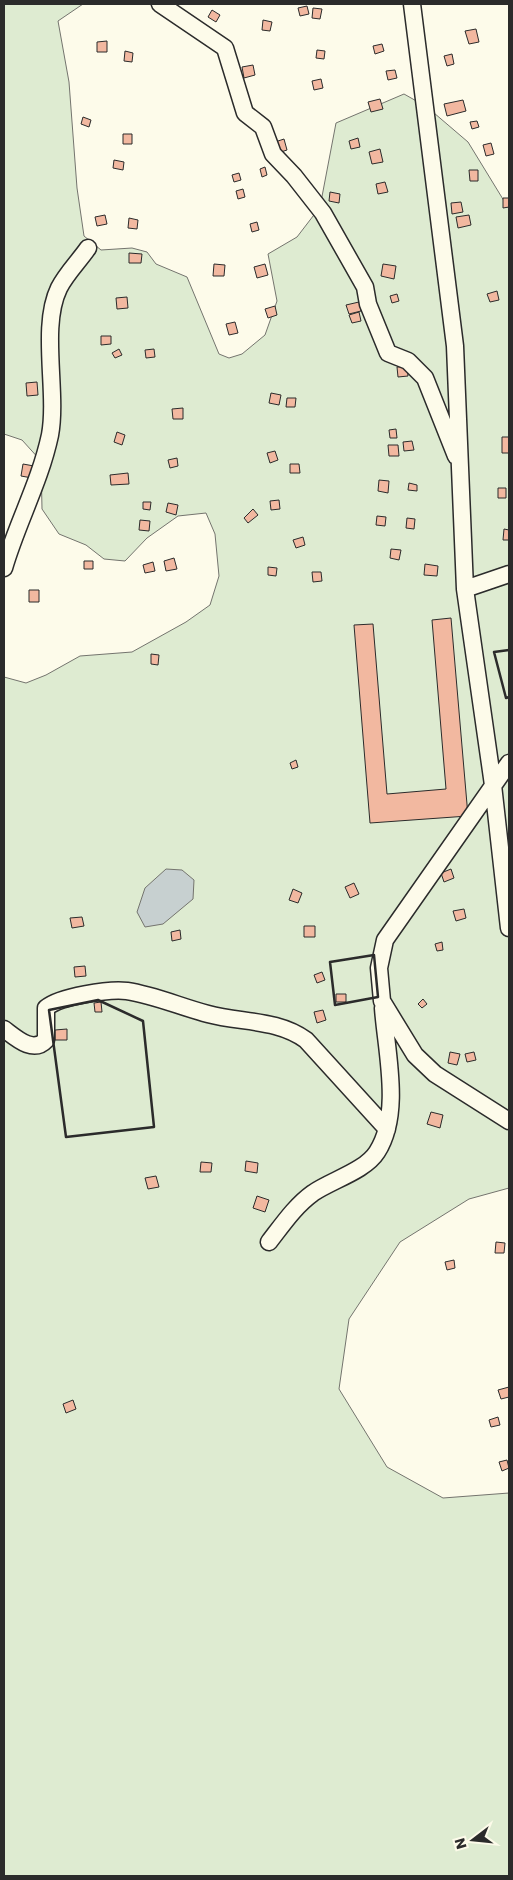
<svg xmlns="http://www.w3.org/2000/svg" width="513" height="1880" font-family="Poppins,sans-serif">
<rect width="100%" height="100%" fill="#fdfbea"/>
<!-- green -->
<path fill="#deebd1" stroke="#74746e" d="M4,4H83L58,21L69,82L77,188L84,236L101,250L132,248L147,252L156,264L187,277L219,354L229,358L242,354L265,335L277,301L268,254L297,237L320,207L336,123L404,94L427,107L468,142L509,209V1188L469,1199L400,1242L349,1319L339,1389L387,1467L443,1498L509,1493V1876H4V677L26,683L46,675L80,656L132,652L186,622L210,605L219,576L215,534L206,513L178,516L147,538L125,561L104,559L86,545L59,534L42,509L41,461L22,440L4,434Z"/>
<!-- water -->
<path fill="#c7d0d0" stroke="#74746e" d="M166,869L182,870L194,880L193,899L163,924L145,927L137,912L145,888Z"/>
<!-- building -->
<path fill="#f2b8a0" stroke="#2b2b2b" d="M307,6L309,14L300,16L298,8Z
M313,8L322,9L320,19L312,18Z
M212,10L220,15L216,22L208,17Z
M263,20L272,22L270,31L262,30Z
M476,29L479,42L469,44L465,31Z
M107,41V52H97V42Z
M382,44L384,51L375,54L373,46Z
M317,50L325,51L324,59L316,58Z
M125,51L133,53L132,62L124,61Z
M452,54L454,64L447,66L444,56Z
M253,65L255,75L244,78L242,67Z
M395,70L397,78L388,80L386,71Z
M321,79L323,88L314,90L312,81Z
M380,99L383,109L371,112L368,102Z
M463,100L466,111L447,116L444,104Z
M83,117L91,120L89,127L81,124Z
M477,121L479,127L472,129L470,122Z
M123,134H132V144H123Z
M358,138L360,147L351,149L349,141Z
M284,139L287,150L278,153L275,142Z
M491,143L494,154L486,156L483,145Z
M380,149L383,162L372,164L369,152Z
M114,160L124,162L123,170L113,168Z
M265,167L267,175L262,177L260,169Z
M469,170H478V181H470Z
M239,173L241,180L234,182L232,175Z
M385,182L388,192L378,194L376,184Z
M243,189L245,197L238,199L236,191Z
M330,192L340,194L339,203L329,201Z
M503,198H509V207L503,208Z
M461,202L463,212L452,214L451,203Z
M105,215L107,224L97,226L95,217Z
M469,215L471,225L458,228L456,217Z
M129,218L138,220L137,229L128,228Z
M257,222L259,230L252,232L250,224Z
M129,253L142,254L141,263H129Z
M214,264L225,265L224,276H213Z
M265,264L268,275L257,278L254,267Z
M383,264L396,266L394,279L381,276Z
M497,291L499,300L490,302L487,294Z
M397,294L399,301L392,303L390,296Z
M127,297L128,308L117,309L116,298Z
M359,302L361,311L349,314L346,305Z
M275,306L277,315L268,318L265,309Z
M359,312L361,321L352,323L349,315Z
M235,322L238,333L229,335L226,324Z
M101,336H111V344L101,345Z
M119,349L122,355L115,358L112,353Z
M154,349L155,357L146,358L145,350Z
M407,366L408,376L398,377L397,367Z
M37,382L38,395L27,396L26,383Z
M271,393L281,395L279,405L269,403Z
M287,398H296L295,407H286Z
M183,408V419H173L172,409Z
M396,429L397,438H390L389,430Z
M117,432L125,435L122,445L114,442Z
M502,437H509V453H502Z
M412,441L414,450L404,451L403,442Z
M388,445H398L399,456H389Z
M275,451L278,460L270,463L267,453Z
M177,458L178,466L170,468L168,460Z
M23,464L34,466L32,478L21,476Z
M290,464H299L300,473H290Z
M128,473L129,484L111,485L110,475Z
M379,480L389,481L388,493L378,491Z
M409,483L417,485V491L408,490Z
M498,488H506V498H498Z
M279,500L280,509L271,510L270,501Z
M143,502H151L150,510L143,509Z
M168,503L178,505L176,515L166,512Z
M253,509L258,515L248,523L244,518Z
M377,516L386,517L385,526L376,525Z
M407,518L415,519L414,529L406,528Z
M140,520L150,521L149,531L139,530Z
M504,529L509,530V540H503Z
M303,537L305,545L296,548L293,540Z
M391,549L401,550L399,560L390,558Z
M174,558L177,569L166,571L164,561Z
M84,561H93V569H84Z
M153,562L155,571L145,573L143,565Z
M425,564L438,566L437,576L424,575Z
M268,567L277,568L276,576L268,575Z
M312,572H321L322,581L313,582Z
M29,590H39V602H29Z
M451,618L468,816L370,823L354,625L373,624L387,794L446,789L432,620Z
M151,654L159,655L158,665L151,664Z
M296,760L298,767L292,769L290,763Z
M451,869L454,878L444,882L441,873Z
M354,883L359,894L350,898L345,887Z
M293,889L302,893L298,903L289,900Z
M464,909L466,918L456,921L453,911Z
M82,917L84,926L72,928L70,918Z
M304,926H315V937H304Z
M180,930L181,939L172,941L171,932Z
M442,942L443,950L437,951L435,944Z
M85,966L86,976L75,977L74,967Z
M322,972L325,980L317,983L314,975Z
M336,994H346V1002H336Z
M423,999L427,1004L422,1008L418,1004Z
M101,1002L102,1012H95L94,1003Z
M323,1010L326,1020L317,1023L314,1012Z
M67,1029V1040H55V1030Z
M450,1052L460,1054L457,1065L448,1063Z
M474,1052L476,1060L467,1062L465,1054Z
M431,1112L443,1115L440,1128L427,1124Z
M246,1161L258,1163L257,1173L245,1171Z
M201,1162L212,1163L211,1172H200Z
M156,1176L159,1187L148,1189L145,1178Z
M257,1196L269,1200L265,1212L253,1208Z
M496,1242L505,1243L504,1253H495Z
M454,1260L455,1268L447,1270L445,1262Z
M509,1387V1397L501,1399L498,1390Z
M73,1400L76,1409L66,1413L63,1404Z
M498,1417L500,1425L491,1427L489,1420Z
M507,1460L509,1468L502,1471L499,1462Z"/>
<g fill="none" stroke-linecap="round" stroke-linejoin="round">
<defs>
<path id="minor" d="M160,4L225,48L245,113L263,127L273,154L294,176L323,213L365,287L368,304L388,353L408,361L425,378L456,456
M412,4L455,346L465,589L493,785L509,928
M4,568C17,523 40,482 50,435C58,392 40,327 59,288C66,274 79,261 88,248
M465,589L509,574
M509,763L385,940L379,968L382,1001L415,1055L435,1074L509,1121
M4,1029C16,1038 33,1054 46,1040V1008C60,996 109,989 127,991C154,995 181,1007 208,1014C241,1023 277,1019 306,1040L387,1129
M269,1242C283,1224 295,1206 313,1193C332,1180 365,1171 377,1152C402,1113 386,1051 383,1008"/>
</defs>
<!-- minor casing -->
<use href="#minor" stroke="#2b2b2b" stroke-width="19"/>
<!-- minor -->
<use href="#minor" stroke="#fdfbea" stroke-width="16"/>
<!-- wall -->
<path stroke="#2b2b2b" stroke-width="2.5" d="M509,650L494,652L506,698L509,697
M374,955L378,997L335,1005L330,962Z
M98,1000L143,1021L154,1127L66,1137L49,1010Z"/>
</g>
<!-- border -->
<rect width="513" height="1880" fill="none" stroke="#2b2b2b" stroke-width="10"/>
<!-- north arrow -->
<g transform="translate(473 1840) rotate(254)" stroke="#fdfbea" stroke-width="4" paint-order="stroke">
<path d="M0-4L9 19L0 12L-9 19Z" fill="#2b2b2b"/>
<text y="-8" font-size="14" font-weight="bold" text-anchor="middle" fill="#2b2b2b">N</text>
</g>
</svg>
